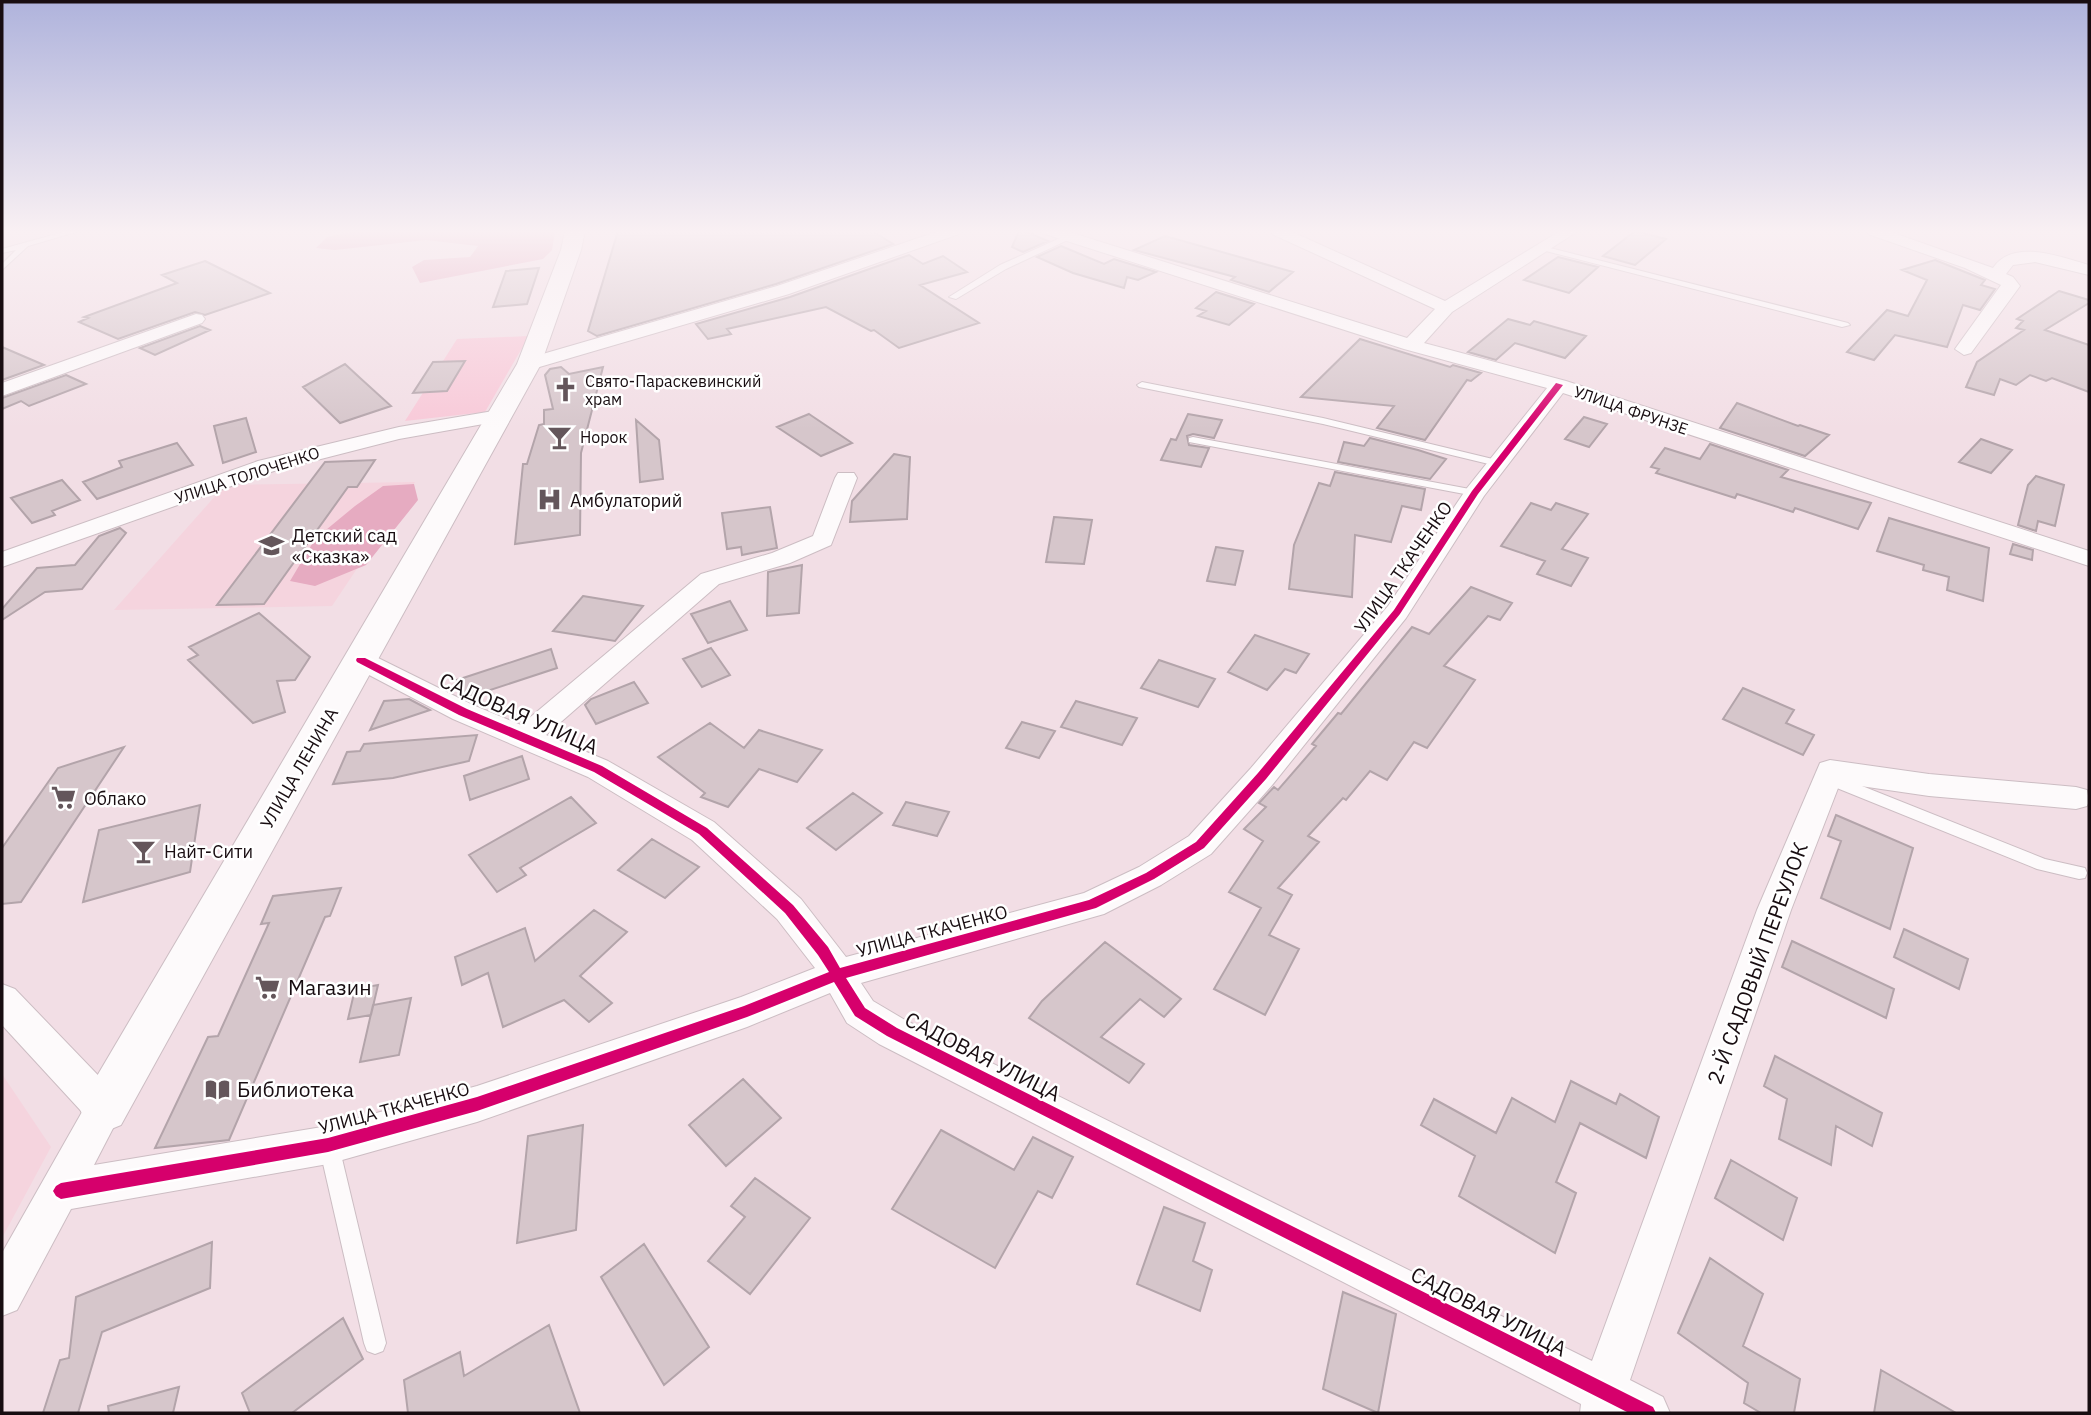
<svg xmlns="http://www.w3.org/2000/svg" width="2091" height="1415" font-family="'IBM Plex Sans',sans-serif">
<rect width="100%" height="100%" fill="#f2dee5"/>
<!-- built -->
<path fill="#f5d4de" d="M415,482L332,606L114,610L225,485Z
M2,1074L51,1147L2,1238Z"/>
<!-- green -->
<path fill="#f8c9d8" d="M529,336L485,412L405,421L457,339Z"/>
<!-- forest -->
<path fill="#e6abc1" d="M356,231H555L552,250L543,259L420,283L412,267L424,260L470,257L478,246L426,240L335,250L316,248L327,237Z
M414,484L418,500L366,565L315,586L290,581L315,539L355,506L383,486Z"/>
<!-- building -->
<path fill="#d6c6cb" stroke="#b3a4aa" stroke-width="2" d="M618,231H872L893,244L776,284L597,336L588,331Z
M1019,231H1025L1048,241L1023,252L1012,247Z
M1635,231L1666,239L1635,265L1603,256Z
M1165,236L1293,272L1269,292L1231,280L1235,277L1134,250Z
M1061,246L1104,264L1114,259L1156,272L1138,280L1127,277L1124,288L1073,273L1037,257Z
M909,255L923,264L943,256L967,272L920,285L979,323L899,348L874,330L871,331L826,307L727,329L731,334L708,339L696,324L790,297Z
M1558,257L1598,267L1569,293L1524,280Z
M1935,260L1985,280L1981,285L1995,289L1980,310L1963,305L1947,347L1895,335L1874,360L1847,352L1887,310L1908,316L1927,280L1902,270Z
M205,261L270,293L205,315L195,312L118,339L79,322L88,318L84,317L177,283L162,275Z
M539,268L527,304L493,307L506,271Z
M2059,291L2089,300V303L2045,330L2089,345V392L2052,378L2046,381L2030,375L2016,385L2000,379L1994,395L1966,387L1977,362L2024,330L2016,328L2023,321L2017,319Z
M1216,292L1254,304L1229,325L1198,316L1206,311L1196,308Z
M1508,319L1530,325L1534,321L1586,336L1565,358L1515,343L1496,360L1468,352Z
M200,326L210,330L155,355L140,348Z
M1360,339L1450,367L1453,365L1481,373L1471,381L1467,380L1425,440L1377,428L1394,406L1301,397Z
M2,347L44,365L2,380Z
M465,361L447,391L413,393L433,362Z
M345,364L359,377L391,406L340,423L303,387Z
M561,367L569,374L603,367L581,453L580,535L515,544L523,464H527L539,425L544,424V410L553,409L545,375L550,369Z
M66,375L86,384L29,406L21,401L2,409V398Z
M1737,403L1798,426L1800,425L1829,435L1805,456L1720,428Z
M809,414L852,443L821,456L777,427Z
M1188,414L1222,420L1214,438L1193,434L1187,436L1189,445L1209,448L1201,467L1161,460L1171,439L1176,440Z
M1584,417L1607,424L1589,447L1565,439Z
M246,418L256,452L223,463L214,426Z
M636,420L659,440L663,479L640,482Z
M1370,438L1418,450L1446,459L1430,479L1338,462L1344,442L1364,446Z
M1981,439L2012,450L1991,473L1959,462Z
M177,443L193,465L97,499L83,482L122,467L119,461Z
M1710,444L1788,470L1781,477L1871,503L1858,529L1795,508L1793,512L1737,494L1735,498L1656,473L1659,469L1651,467L1665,448L1700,459Z
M894,454L910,457L907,519L850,522L852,501Z
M375,460L357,487H348L264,604L217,605L325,462Z
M1335,472L1425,489L1421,510L1402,506L1391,542L1355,535L1352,597L1289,589L1294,545L1319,483L1330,486Z
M2036,476L2064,485L2055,526L2038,521L2036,531L2018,525L2028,485Z
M62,480L80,500L52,511L55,515L32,523L11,498Z
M1531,503L1551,510L1556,503L1588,514L1562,549L1588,558L1571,586L1537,574L1545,561L1501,546Z
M770,507L777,548L742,555L741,547L727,549L722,513Z
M1054,517L1092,520L1084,564L1046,562Z
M1889,518L1989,548L1983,601L1947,590L1949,577L1923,570L1924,565L1877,551Z
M120,528L126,533L82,589L45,592L2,620V609L37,568L75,565L99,536Z
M2013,544L2033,550L2032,560L2010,554Z
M1216,547L1243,551L1235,585L1207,581Z
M802,565L799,613L767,616L768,572Z
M1471,587L1512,603L1500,620L1488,616L1444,666L1475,680L1427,748L1414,742L1387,780L1370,771L1346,800L1343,798L1308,836L1319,842L1278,888L1292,895L1269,935L1299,949L1265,1015L1214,989L1261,908L1229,892L1263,841L1244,829L1266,807L1259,803L1274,787L1278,790L1316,746L1312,744L1338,713L1341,714L1412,627L1429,634Z
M583,596L643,606L615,641L553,631Z
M730,601L747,630L708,643L691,614Z
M259,613L310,657L295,680L277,681L285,712L253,723L188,660L198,655L189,647Z
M1255,635L1309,654L1296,673L1285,669L1267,690L1228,672Z
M711,648L730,675L702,687L683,659Z
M551,649L557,668L466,698L462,697L457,680Z
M1159,660L1215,679L1198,707L1141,688Z
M634,682L648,703L596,724L585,705L591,699Z
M1743,688L1794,710L1786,723L1814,735L1803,755L1723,719Z
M409,699L430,710L370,730L384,701Z
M1076,701L1137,718L1122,745L1061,727Z
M1022,722L1055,731L1039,758L1006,748Z
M710,723L744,748L759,730L822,750L797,782L759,769L728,807L701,797L705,793L658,757Z
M477,735L469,761L393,778L333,784L347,752L360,751L364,744Z
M124,747L21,902L2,904V848L58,768Z
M522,756L529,779L470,800L464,776Z
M853,793L882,813L836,850L807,828Z
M571,797L596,823L520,868L526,875L497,892L469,855Z
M906,802L949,812L937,836L893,825Z
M200,805L190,872L83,902L99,830Z
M1836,815L1913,848L1890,929L1821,898L1841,841L1828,836Z
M652,839L699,867L665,898L618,870Z
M341,888L330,916L325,917L229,1140L155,1148L208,1037L218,1036L269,923L261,924L273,896Z
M594,910L627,932L580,976L612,1003L589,1022L564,1000L503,1027L488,973L462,985L455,957L525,928L535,961Z
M1904,929L1968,959L1959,989L1894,957Z
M1792,941L1894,989L1886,1018L1782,967Z
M1105,942L1181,999L1164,1017L1140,999L1101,1037L1144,1064L1129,1083L1029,1018L1042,1001Z
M378,985L371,1015L348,1019L355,989Z
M411,998L399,1055L360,1062L373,1005Z
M1775,1056L1882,1113L1872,1146L1836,1126L1831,1165L1779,1139L1787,1099L1764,1086Z
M743,1079L781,1118L726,1166L689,1125Z
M1571,1081L1616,1104L1620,1094L1659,1117L1646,1158L1580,1123L1556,1182L1576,1193L1555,1253L1459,1196L1475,1156L1421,1125L1434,1099L1496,1133L1512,1098L1555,1122Z
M583,1125L576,1230L517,1243L528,1136Z
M941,1130L1014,1170L1033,1137L1073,1157L1052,1198L1038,1191L995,1268L892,1209Z
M1731,1160L1797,1198L1783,1240L1715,1198Z
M755,1178L810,1218L750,1294L708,1261L745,1217L731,1206Z
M1164,1207L1205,1223L1193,1261L1212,1270L1200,1311L1137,1284Z
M212,1242L210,1288L102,1332L78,1413H43L60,1360L69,1358L76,1297Z
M644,1244L709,1347L664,1385L601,1277Z
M1710,1258L1763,1294L1743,1346L1800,1379L1794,1413H1761L1744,1403L1748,1383L1678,1333Z
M1343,1292L1396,1314L1378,1413L1323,1389Z
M343,1318L363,1359L292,1413H250L242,1393Z
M549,1325L580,1413H408L404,1380L460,1352L464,1376Z
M1881,1370L1956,1413H1874Z
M179,1387L173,1413H109L108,1406Z"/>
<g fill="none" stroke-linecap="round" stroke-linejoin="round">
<defs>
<path id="service" d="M67,231H79L28,246L2,270V264L16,250L2,253V249Z
M1067,235L1074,237L1006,269L956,299L949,297L1000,265Z
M1542,246L1848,323L1850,325L1842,327L1542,250Z
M1142,382L1323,418L1501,461L1502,463L1497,466L1323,424L1139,387L1137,385Z
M1193,437L1475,490L1481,493L1475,496L1189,442V438Z
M1827,772L2045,859L2085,868L2087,873L2085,878L2079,879L2037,869L1822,782L1820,778L1822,774Z
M329,1136L336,1139L339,1146L386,1343L383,1351L375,1354L367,1351L364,1343L319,1146L322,1139Z"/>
<path id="minor" d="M939,231H961L959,234L789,294L536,368L529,370L519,364L522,360L777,286Z
M1043,231H1066L1407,338L1435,309L1272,234L1270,231H1290L1445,301L1560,231H1578L1452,312L1424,343L1566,381L2089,551V566L1563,393L1484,496L1406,618L1273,784L1211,854L1161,885L1104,914L861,983L873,1001L905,1020L1592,1361L1757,910L1820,763L1830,760L1929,774L2076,787L2087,790L2089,801L2087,806L2076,809L1929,796L1840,783L1791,910L1630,1380L1663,1397L1670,1413H1580L1581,1404L879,1044L847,1023L830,993L747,1027L477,1122L328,1164L71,1209L17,1310L2,1316V1253L82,1112L2,1025V984L15,989L118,1096L123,1109L94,1165L328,1126L477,1086L741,997L815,968L777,919L692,840L588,777L453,719L352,666L348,660L352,654L361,651L370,654L473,705L521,725L701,574L772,553L813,536L835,478L838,473H854L857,478L831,545L790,563L719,584L546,735L608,761L714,822L801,899L846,957L1084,893L1139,867L1189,836L1251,768L1388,606L1467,488L1547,388L1404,349L1045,234Z
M1866,231H1888L1993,268C2013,238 2061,257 2089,265V275L2035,262L2013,265L2006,274L2013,277L2020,286L1971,353L1964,355L1955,349L2001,285L1965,268L1868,234Z
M196,314L202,315L205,319L202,323L2,396V383Z
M499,410L506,412L509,416L506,420L399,439L274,471L2,567V552L258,461L399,427Z"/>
<path id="tertiary" d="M565,231H585L581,250L541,364L121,1125L104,1132L87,1125L80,1109L87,1093L517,364L561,250Z"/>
</defs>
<!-- service casing -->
<use href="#service" stroke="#ccbdc3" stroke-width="2"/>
<!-- minor casing -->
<use href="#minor" stroke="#ccbdc3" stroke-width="2"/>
<!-- tertiary casing -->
<use href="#tertiary" stroke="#ccbdc3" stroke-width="2"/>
<!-- service -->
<use href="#service" fill="#fdfafb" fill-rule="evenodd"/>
<!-- minor -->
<use href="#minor" fill="#fdfafb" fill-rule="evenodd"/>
<!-- tertiary -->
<use href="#tertiary" fill="#fdfafb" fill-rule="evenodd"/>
<defs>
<path id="cycleway" d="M1556,383L1563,385L1478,494L1400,614L1266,779L1204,848L1154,879L1096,908L846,978L865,1008L897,1028L1653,1407L1656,1413H1629L887,1036L855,1016L834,982L747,1017L477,1111L328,1152L61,1199L56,1196L53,1191L56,1186L61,1183L328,1138L477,1097L744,1006L829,972L818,955L785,913L699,834L594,772L459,715L357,662L356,660L357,658H365L467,709L602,766L707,828L793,905L828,947L840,968L1089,900L1146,873L1196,842L1258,773L1394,610L1472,491Z"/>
</defs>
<!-- cycleway casing -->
<use href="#cycleway" stroke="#fff" stroke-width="5"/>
<!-- cycleway -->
<use href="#cycleway" fill="#d6006c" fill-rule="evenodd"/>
</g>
<!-- sky -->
<linearGradient id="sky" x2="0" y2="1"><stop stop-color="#afb3dc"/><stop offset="0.54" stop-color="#f9f0f3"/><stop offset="1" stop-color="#f9f0f3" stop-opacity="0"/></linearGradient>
<rect width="2091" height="429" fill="url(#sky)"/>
<!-- icons -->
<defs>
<symbol id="church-bare" viewBox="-9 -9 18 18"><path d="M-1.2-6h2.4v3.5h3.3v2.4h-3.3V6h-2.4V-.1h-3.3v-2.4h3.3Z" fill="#64565b" stroke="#fff" stroke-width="2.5" paint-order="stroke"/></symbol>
<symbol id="bar-bare" viewBox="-9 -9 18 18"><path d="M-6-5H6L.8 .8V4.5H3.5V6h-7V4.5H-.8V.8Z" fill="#64565b" stroke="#fff" stroke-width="2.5" paint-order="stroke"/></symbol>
<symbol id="hospital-bare" viewBox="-9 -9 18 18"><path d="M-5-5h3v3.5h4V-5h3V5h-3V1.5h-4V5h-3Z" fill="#64565b" stroke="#fff" stroke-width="2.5" paint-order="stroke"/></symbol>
<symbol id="school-bare" viewBox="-9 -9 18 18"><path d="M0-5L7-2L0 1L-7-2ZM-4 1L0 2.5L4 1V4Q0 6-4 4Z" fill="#64565b" stroke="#fff" stroke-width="2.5" paint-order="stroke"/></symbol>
<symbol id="supermarket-bare" viewBox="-9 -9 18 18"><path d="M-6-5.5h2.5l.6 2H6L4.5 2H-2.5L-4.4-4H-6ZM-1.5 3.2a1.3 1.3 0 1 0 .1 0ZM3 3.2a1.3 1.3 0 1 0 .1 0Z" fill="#64565b" stroke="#fff" stroke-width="2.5" paint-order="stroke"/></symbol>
<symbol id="library-bare" viewBox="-9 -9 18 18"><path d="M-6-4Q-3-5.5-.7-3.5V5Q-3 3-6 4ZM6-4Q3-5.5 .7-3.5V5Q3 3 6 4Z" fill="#64565b" stroke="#fff" stroke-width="2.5" paint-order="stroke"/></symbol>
</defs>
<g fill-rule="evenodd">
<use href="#church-bare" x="548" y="372" width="35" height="35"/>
<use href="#bar-bare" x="542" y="420" width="35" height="35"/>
<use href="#hospital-bare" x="532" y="482" width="35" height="35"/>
<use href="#school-bare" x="254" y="528" width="35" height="35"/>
<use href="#supermarket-bare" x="46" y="780" width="35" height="35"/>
<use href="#bar-bare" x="126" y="834" width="35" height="35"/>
<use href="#supermarket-bare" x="250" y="970" width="35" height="35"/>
<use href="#library-bare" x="200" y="1072" width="35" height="35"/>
</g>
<g text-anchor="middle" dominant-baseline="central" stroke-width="5" stroke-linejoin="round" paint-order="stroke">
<!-- far-poi labels -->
<g font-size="16" fill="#180d11" stroke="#fff" text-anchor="start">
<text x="585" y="381">Свято-Параскевинский<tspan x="585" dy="18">храм</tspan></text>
<text x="580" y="437">Норок</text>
</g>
<!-- far-street labels -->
<g font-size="16" fill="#180d11" stroke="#fff">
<text transform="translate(1631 410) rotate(19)">УЛИЦА ФРУНЗЕ</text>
<text transform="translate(247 475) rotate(-18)">УЛИЦА ТОЛОЧЕНКО</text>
</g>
<!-- poi labels -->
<g font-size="18" fill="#180d11" stroke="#fff" text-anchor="start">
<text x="570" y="500">Амбулаторий</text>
<text x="292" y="535">Детский сад<tspan x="292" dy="21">«Сказка»</tspan></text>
<text x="84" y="798">Облако</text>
<text x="164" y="851">Найт-Сити</text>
</g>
<!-- street labels -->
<g font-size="18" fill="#180d11" stroke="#fff">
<text transform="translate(1403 567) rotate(-55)">УЛИЦА ТКАЧЕНКО</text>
<text transform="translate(299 768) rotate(-60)">УЛИЦА ЛЕНИНА</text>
<text transform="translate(932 931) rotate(-15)">УЛИЦА ТКАЧЕНКО</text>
<text transform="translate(394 1108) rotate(-15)">УЛИЦА ТКАЧЕНКО</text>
</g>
<!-- near-street labels -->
<g font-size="21" fill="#180d11" stroke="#fff">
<text transform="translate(519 713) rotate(24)">САДОВАЯ УЛИЦА</text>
<text transform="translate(1757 963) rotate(-70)">2-Й САДОВЫЙ ПЕРЕУЛОК</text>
<text transform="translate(983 1056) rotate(27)">САДОВАЯ УЛИЦА</text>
<text transform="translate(1489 1311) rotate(27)">САДОВАЯ УЛИЦА</text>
</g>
<!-- near-poi labels -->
<g font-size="21" fill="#180d11" stroke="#fff" text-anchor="start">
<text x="288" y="987">Магазин</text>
<text x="237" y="1089">Библиотека</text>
</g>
</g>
<!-- border -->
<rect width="2091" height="1415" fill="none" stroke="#180d11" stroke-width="7"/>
</svg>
